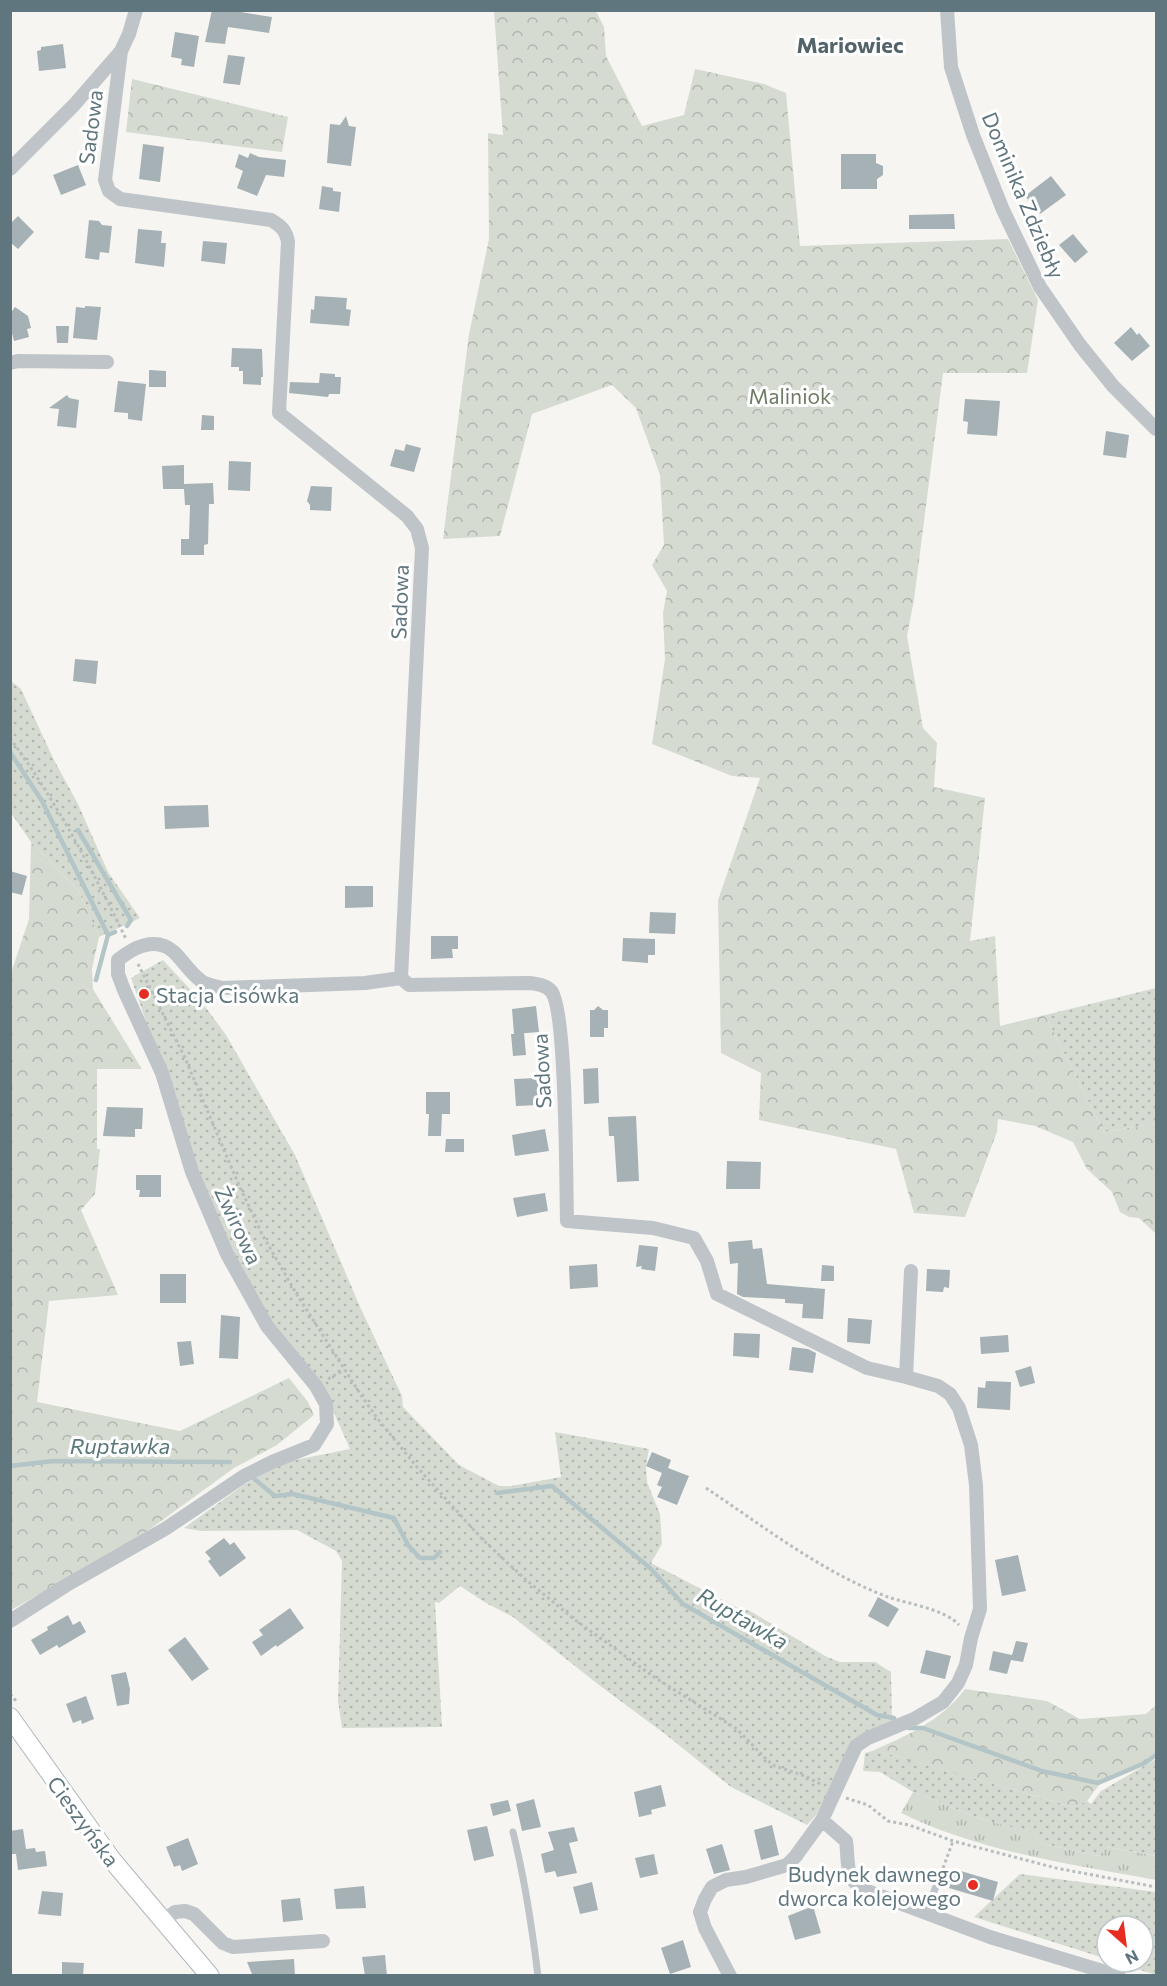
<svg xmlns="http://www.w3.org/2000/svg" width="1167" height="1986" font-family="Commissioner,sans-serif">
<defs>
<pattern id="grass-dots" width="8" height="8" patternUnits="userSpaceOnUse" patternTransform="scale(1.5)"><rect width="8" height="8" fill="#d6dbd1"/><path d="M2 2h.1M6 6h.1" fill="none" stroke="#b1b6af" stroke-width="1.8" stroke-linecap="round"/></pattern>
<pattern id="forest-crowns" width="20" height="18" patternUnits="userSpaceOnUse" patternTransform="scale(1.5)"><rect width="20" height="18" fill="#d6dbd1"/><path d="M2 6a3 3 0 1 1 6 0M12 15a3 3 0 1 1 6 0" fill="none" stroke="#b1b6af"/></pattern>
<pattern id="park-tufts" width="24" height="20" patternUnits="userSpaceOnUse" patternTransform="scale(1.5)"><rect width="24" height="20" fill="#d6dbd1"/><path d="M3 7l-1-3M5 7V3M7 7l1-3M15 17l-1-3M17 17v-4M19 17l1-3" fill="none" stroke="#b1b6af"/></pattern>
</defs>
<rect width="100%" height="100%" fill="#f6f5f2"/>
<!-- grass -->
<path fill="url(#grass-dots)" d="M11,681L21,689L54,760L78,804L108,872L140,918L99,937L78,890L31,842L11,813Z
M163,960L201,1001L226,1035L295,1155L361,1309L402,1396L403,1407L459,1465L499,1486H511L561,1477L555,1432L649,1449L646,1466L647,1482L660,1514L662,1544L651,1563L738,1608L750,1611L827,1657L840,1662H875L891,1672L892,1719L902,1721L845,1759L816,1815L807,1825L731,1787L665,1734L599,1685L513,1617L486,1603L460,1586L439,1603L435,1602L442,1727L342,1728L338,1701L342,1561L336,1551L297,1530L201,1531L184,1528L245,1484L285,1462L350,1449L325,1393L286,1342L256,1298L215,1220L131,978Z
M1156,988V1123L1104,1132L1045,1015Z
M875,1750L1074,1807L1087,1801L1091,1804L1101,1791L1156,1759V1856L1106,1847L1099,1856L1040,1843L1039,1835L981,1819L913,1792L880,1772L863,1771L865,1753Z
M1020,1874L1156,1892V1975L1116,1962H1143V1926H1107V1959L974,1917Z"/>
<!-- forest -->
<path fill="url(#forest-crowns)" d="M494,11H596L604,27L606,56L642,126L684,115L695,69L764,84L786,93L800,246L1008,239L1038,300L1027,373H943L914,600L907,636L923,728L937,743L934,787L985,798L970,941L995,936L1000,1026L1045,1015L1104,1132L1156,1123V1234L1139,1218L1129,1217L1120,1212L1112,1192L1087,1169L1073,1142L1035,1126L998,1119L997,1132L965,1217L914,1213L896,1149L759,1120L761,1073L721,1053L718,900L760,778L732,776L652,744L665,659L663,613L667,591L652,565L664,545L660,475L636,408L612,385L532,414L500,536L443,539L469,334L489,239L488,133L503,135Z
M132,79L288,117L282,152L126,132Z
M31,842L78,890L99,937L92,969L93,989L142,1069H97V1149H100L95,1194L81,1210L118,1295L49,1301L37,1402L180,1431L289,1378L308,1402L314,1415L277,1445L234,1468L131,1543L11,1610L10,976L29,919Z
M965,1689L1047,1701L1080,1719L1146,1714L1156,1705V1756L1099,1785L1087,1801L1074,1807L874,1750C909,1735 942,1720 965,1689Z"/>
<!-- park -->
<path fill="url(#park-tufts)" d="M913,1792L981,1819L1040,1835V1843L1099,1856L1106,1847L1156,1856V1880C1070,1864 981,1852 901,1813Z"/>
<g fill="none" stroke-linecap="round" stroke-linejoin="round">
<!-- stream -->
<path stroke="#b3c5c6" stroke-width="4.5" d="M10,752L42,801L108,935
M78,830L131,920L127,926
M96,980L108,935L115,932
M10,1466L53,1461L230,1462
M252,1477L275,1496L293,1494L394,1518L408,1545L420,1558H434L440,1552
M497,1493L552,1486L650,1568L683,1604L877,1715L894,1718
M909,1728H923L1042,1771L1098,1783L1145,1763L1156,1755"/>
</g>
<!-- building -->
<path fill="#a5b1b4" d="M212,10H228L272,17L269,33L228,27L225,44L205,42Z
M175,32L199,36L194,67L181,65L182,59L171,57Z
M63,44L66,68L39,71L37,51L41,50V47Z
M228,55L245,57L240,85L223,83Z
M346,116L349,126L356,127L351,166L327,163L330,124L340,125Z
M143,144L164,147L160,182L139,179Z
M250,153L259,157L286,160L284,177L266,175L257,196L237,188L243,171L235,167L239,154L248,158Z
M841,154H876V163L883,166V175L877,179V189H841Z
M78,165L86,185L61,195L53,175Z
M1051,176L1066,195L1040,214L1025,196Z
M322,186L333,188V191L341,192L339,212L319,209Z
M954,214L955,229H909V215Z
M18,216L34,232L18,249L10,242V224Z
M89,220L99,221L102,225L112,226L109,253L100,252L99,260L85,258Z
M138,229L162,231L161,243H166L164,267L135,263Z
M1073,234L1088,252L1075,263L1059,245Z
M203,241L227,243L225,264L201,261Z
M315,296L347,298L346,309L351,310L349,326L310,323L311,309L314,310Z
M85,306L101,307L97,340L73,338L76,307L85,308Z
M15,307L28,316L31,328L27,329L29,337L14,341L12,333H10V314Z
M56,326H69L68,343H57Z
M1131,327L1137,335L1139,333L1150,346L1132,361L1114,343Z
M232,348L262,349L263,377H261V385L243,384V371H239V367H231Z
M149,370L166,371V387H149Z
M320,373L335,374V377H341L340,394H329L328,397L289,393L290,382L319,383Z
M118,381L146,384L142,421L128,419V413L114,412Z
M67,395L69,398L79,400L76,428L57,426L59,409L49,408Z
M965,399L1000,401L997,436L967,434L968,422L963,421Z
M202,415L214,416V430H201Z
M1106,431L1129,435L1126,458L1103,455Z
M406,444L421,448L414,472L390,466L395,449L404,451Z
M229,461L251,462L250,491L228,490Z
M184,465V484L213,483L214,504H209L208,544L204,545V555H181V539H189L190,505H185L184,489H163L162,466Z
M311,486L332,487L331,511L310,510V505L307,501Z
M75,659L98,661L96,684L73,681Z
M208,805L209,827L165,829L164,806Z
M10,871L27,876L22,895L10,892Z
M345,886H373V907L345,908Z
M650,912L676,913L675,934L649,933Z
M431,936H458V949H452L453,958L431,959Z
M623,938L655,939V955H648V963L622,961Z
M536,1006L539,1032L514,1034L512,1009Z
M598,1006L603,1010H608V1028H604V1037H590V1010H594Z
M524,1033L526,1055L513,1056L511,1034Z
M598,1068L599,1103L584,1104L583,1069Z
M538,1078L539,1105L516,1106L514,1079Z
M426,1092H450V1114H442L441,1136H428L429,1114H426Z
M107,1107L143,1108L142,1129H135V1137L103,1136Z
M636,1116L639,1181L617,1182L614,1136H609L608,1117Z
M545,1129L549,1151L515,1156L512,1135Z
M446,1139H464V1152H445Z
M727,1161L761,1162L760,1189H726Z
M136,1175H161V1197H139L140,1190H136Z
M545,1193L548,1211L517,1217L513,1198Z
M752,1240L753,1249L762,1248L767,1284L825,1289L823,1319L802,1318L803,1304L785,1303V1299L743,1297L737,1294L738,1263L730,1264L728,1242Z
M639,1245L658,1247L655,1271L641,1269L642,1266L636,1267Z
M597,1264L598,1287L570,1289L569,1266Z
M822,1265L834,1266V1281H821Z
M927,1269L950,1270L949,1288L944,1287L943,1292L926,1291Z
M160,1274H186V1303H160Z
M221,1315L240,1317L238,1359L219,1358Z
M848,1318L872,1320L870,1344L847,1342Z
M734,1333L760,1334L759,1358L733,1356Z
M1008,1335L1009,1352L981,1354L980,1337Z
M191,1341L194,1364L180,1366L177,1342Z
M792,1347L808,1349L816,1353L813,1373L789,1370Z
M1031,1366L1035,1383L1020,1387L1015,1371Z
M986,1381L1011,1382L1010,1410L977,1408L978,1387L985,1388Z
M652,1452L671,1460L668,1468L689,1476L677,1505L657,1497L662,1487L657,1485L662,1473L646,1466Z
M224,1538L230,1545L234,1542L246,1558L220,1577L208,1561L211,1559L205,1552Z
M1018,1555L1026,1591L1002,1596L995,1560Z
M878,1597L899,1609L888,1627L868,1616Z
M290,1608L304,1628L277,1647L276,1645L261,1656L252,1642L263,1635L259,1630Z
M68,1615L73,1625L80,1621L86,1632L59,1648L57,1645L40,1655L31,1640L48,1630L47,1627Z
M185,1637L209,1669L192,1681L168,1650Z
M1016,1641L1028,1643L1023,1662L1011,1660L1007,1674L989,1670L993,1651L1012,1655Z
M926,1650L951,1656L945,1679L920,1673Z
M126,1672L130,1689L129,1704L117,1706L111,1675Z
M86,1696L94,1719L82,1724L81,1720L73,1723L66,1704Z
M661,1785L666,1806L651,1810L652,1814L639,1817L634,1792Z
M534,1799L541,1827L522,1831L516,1804Z
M508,1800L511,1811L493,1816L490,1804Z
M772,1825L779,1855L761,1860L754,1830Z
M487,1826L494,1856L474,1861L467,1830Z
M574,1827L578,1841L569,1843L577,1873L557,1877L555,1871L545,1873L541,1854L554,1850L548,1832Z
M23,1829L26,1849L35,1848L36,1852L45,1851L47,1866L18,1870L16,1854H10V1831Z
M188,1838L198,1864L182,1871L180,1865L174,1867L166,1847Z
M722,1844L730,1870L714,1874L706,1849Z
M654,1854L658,1874L640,1878L635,1858Z
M954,1869L998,1882L993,1901L949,1888Z
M592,1882L598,1910L580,1914L573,1887Z
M364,1886L366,1908L336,1909L334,1889Z
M42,1891L63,1893L61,1916L38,1914Z
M300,1898L303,1920L283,1922L281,1900Z
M813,1906L821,1933L795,1940L788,1916Z
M683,1940L691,1967L670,1974L661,1948Z
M385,1955L387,1976H365L362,1957Z
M294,1959L295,1976H257V1974H252L247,1962Z
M62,1962L84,1963L83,1976H62Z"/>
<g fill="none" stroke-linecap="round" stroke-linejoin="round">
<defs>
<path id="secondary" d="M10,1717L112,1860L210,1976"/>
</defs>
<!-- secondary casing -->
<use href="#secondary" stroke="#b1b8bb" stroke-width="20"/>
<!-- path -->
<path stroke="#b8bdbe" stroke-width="3" stroke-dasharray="3 3" stroke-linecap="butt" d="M10,738C56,801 92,869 126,939
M138,964L185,1058L238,1183L263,1236L296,1293L359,1392L377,1418L417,1467L483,1540L525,1579L574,1619L654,1677L737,1729L767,1760L775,1766L805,1776L822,1785
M328,1379L344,1370
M706,1488C763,1526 823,1573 888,1597C908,1604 945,1609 959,1625
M10,1694L16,1701
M846,1798L868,1805L888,1821L909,1825L953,1841L1056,1868L1156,1887
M943,1868L953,1841"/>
<!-- service -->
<path stroke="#bec4c7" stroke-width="7" d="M513,1832C525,1880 532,1927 538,1976
M926,1912L940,1876"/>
<!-- minor -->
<path stroke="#bec4c7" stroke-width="14" d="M947,10L951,67L973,135L1003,210L1040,287L1080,345L1113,386L1156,429
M121,51L105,180L109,191L120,199L271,220C281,226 286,230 288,242L279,413L407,516L417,529L422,548L401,978L409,985L530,983C537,984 546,985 551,991C567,1009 566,1187 567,1221L653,1228L694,1238L707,1261L717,1294L867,1368L906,1377L911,1271
M10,169L74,105L121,51L129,34L136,10
M10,363L18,361L107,362
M10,1621L65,1586L165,1529L244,1476L272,1462L314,1445L327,1424L326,1404L316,1386L267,1326L227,1254L192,1172L162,1073L124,990L118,974V960C134,947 156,936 174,952C183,961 190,972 200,980C205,985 215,986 222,988L365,983L401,978
M822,1820L846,1841C849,1862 844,1876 862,1889L990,1937L1119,1976
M163,1921L175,1912L185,1911L194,1914L223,1943L233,1947L323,1941
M730,1976L705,1928L700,1912L705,1899L712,1887L726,1880L746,1877L787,1865L795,1857L822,1820L856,1746L868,1738L914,1719L943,1702L958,1683L966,1665L971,1638L980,1609L976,1485L971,1445L959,1408L950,1394L938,1386L906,1377"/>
<!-- secondary -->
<use href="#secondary" stroke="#fff" stroke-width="18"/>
</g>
<!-- markers -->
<g fill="#e62d22" stroke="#fff" stroke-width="2">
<circle cx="144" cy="994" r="6"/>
<circle cx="973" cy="1885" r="6"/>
</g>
<g text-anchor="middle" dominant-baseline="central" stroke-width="6" stroke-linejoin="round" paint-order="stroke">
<!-- street labels -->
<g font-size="21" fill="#60767e" stroke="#fff">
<text transform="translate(90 127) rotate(-83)">Sadowa</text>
<text transform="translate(1024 195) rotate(67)">Dominika Zdziebły</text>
<text transform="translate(399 602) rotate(-88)">Sadowa</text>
<text transform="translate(541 1071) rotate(-93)">Sadowa</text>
<text transform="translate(239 1225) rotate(65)">Żwirowa</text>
<text transform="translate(84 1821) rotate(54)">Cieszyńska</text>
</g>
<!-- park labels -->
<g font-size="21" fill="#6c7b63" stroke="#fff">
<text x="790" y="395">Maliniok</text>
</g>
<!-- poi labels -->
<g font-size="21" fill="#60767e" stroke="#fff" text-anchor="start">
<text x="156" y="994">Stacja Cisówka</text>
<text x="961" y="1873" text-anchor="end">Budynek dawnego<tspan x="961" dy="24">dworca kolejowego</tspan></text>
</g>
<!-- neighbourhood labels -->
<g font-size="22" font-weight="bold" fill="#526369" stroke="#fff">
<text x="850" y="44">Mariowiec</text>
</g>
<!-- water labels -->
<g font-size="22" font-style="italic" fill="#5a7779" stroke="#fff">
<text x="120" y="1445">Ruptawka</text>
<text transform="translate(743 1618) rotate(30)">Ruptawka</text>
</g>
</g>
<!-- border -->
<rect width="1167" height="1986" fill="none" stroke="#60767e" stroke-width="24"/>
<!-- north arrow -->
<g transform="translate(1125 1944) rotate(152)"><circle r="28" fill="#ffffff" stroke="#bfc8cb" stroke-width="1.5"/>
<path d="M0-4.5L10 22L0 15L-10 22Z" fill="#e62d22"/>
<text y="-9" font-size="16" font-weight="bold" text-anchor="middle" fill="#60767e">N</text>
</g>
</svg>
